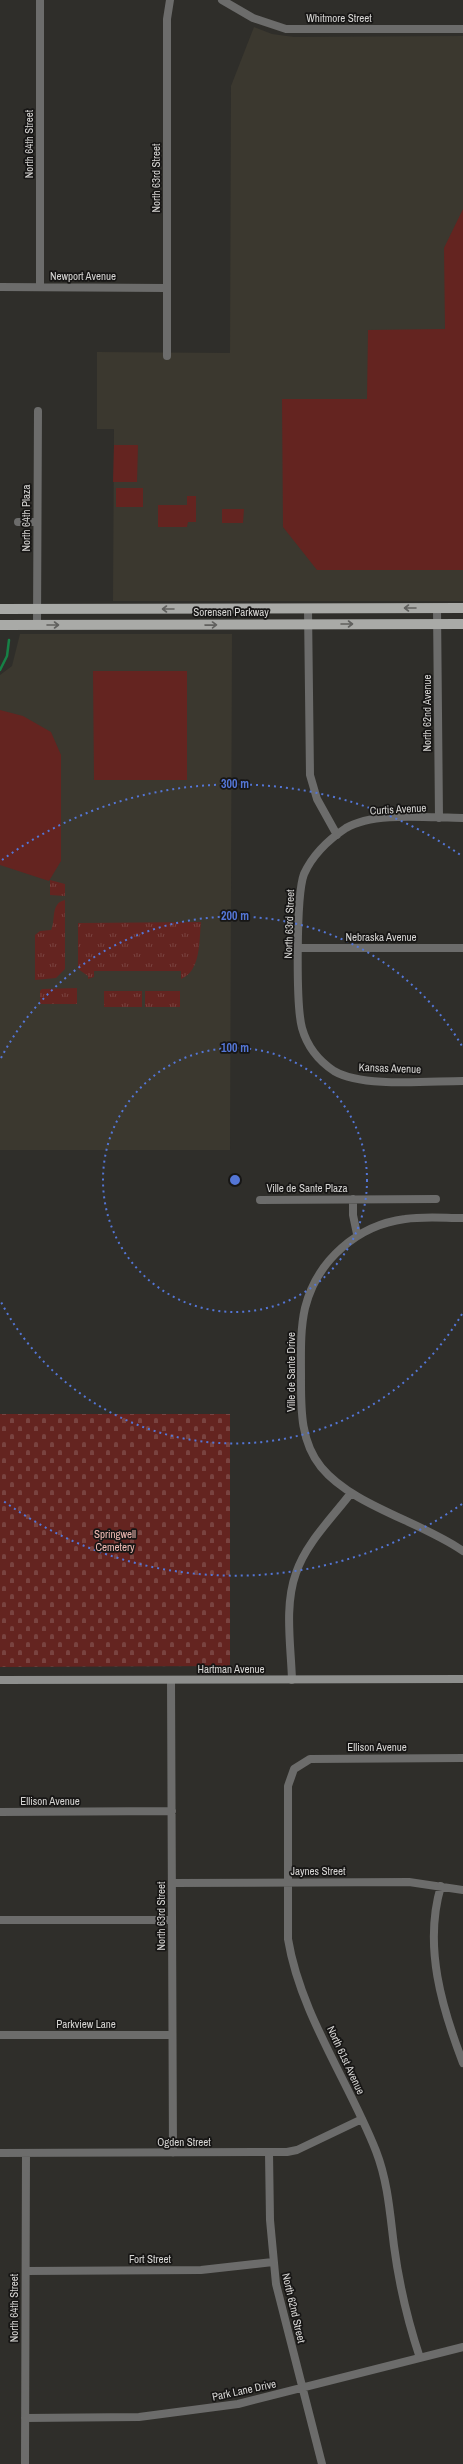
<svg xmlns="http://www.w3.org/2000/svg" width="463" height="2464" font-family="'Archivo Narrow',sans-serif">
<defs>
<pattern id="grass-tufts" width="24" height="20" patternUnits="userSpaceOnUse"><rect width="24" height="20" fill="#642420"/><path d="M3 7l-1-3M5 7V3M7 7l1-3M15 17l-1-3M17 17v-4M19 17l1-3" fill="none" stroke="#794340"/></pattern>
<pattern id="cemetery-stones" width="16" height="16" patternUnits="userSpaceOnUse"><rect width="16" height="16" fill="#642420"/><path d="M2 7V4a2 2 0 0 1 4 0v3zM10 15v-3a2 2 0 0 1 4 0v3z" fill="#794340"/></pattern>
</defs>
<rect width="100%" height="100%" fill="#2f2e2a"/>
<!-- built -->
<path fill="#3b382f" d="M254,27L272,34L294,37L463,36V601H113L114,429H97V352L230,353L231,86Z
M20,634H232L230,1150H0V675L12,666Z"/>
<!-- grass -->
<path fill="url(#grass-tufts)" d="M50,880L65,884V896L50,895Z
M65,900V969L56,978L35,980V935L40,931L51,930C56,921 50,903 65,900Z
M201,922C199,941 201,971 181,979V971H94V977L88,979V976L78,969V923Z
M77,988V1004H40V991L42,989Z
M104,991H142V1007H104Z
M145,991H180V1007H145Z"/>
<!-- cemetery -->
<path fill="url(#cemetery-stones)" d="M0,1414H230V1666L0,1667Z"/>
<!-- park -->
<path fill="#642420" d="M463,209V570H317L283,527L282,399H367L368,330L445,329L444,248Z
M114,445H138L137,482H113Z
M116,488H143V507H116Z
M187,496H196V522H188L187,527H158V505H187Z
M222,509H244L243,523H222Z
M93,671H187V780H94Z
M0,710L23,716L51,732L61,755V861L49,881L0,865Z"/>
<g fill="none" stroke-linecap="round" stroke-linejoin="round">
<!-- stream -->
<path stroke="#178146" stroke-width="2.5" d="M0,670L7,656L9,640"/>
<!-- minor -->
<path stroke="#6c6c6b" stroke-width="8" d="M222,0L253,18L286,29H463
M0,287L166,288
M40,287V0
M167,356V19L170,0
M18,522H37
M437,608L439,818
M308,609L310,775L317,799L337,835
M37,625L38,411
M463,818C431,818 374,811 346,828C328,840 313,854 304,874C296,895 296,1006 302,1028C307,1046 319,1061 334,1071C363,1088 429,1081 463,1081
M299,948H463
M353,1199V1215L357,1234
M260,1200L436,1199
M463,1218C444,1218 424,1216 405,1219C358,1225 317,1260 305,1308C300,1330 301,1354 301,1377C301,1408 300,1441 321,1467C353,1506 420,1521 463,1551
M171,1680L173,2153
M292,1680C291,1646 284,1606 296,1573C306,1543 332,1518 351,1493
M0,1812L172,1811
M172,1883L409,1882L463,1890
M441,1886C423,1946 442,2008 463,2063
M0,1920H172
M0,2035H172
M0,2153L287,2152L297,2150L362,2119
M269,2153L270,2220L276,2284L322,2464
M26,2271L201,2270L273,2262
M420,2358C408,2322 399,2284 394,2246C390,2214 388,2182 376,2151C349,2082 300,2013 288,1939V1786L294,1769L310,1759L463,1758
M25,2418L139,2417L238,2404L463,2347
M25,2464L26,2153"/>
<!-- secondary -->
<path stroke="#8e8f8d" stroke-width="8" d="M0,1680L463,1679"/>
<!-- primary -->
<path stroke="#a9aaa7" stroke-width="10" d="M0,609L463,608
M0,625L463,624"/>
</g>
<!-- one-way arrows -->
<defs><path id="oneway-shaft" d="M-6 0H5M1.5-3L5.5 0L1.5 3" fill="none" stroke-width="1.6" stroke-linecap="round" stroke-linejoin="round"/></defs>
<g stroke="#60605e">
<use href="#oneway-shaft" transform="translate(410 608) rotate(180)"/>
<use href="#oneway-shaft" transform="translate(168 609) rotate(180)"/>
<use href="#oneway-shaft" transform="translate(347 624)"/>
<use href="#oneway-shaft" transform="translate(53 625)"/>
<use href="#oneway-shaft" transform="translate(211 625) rotate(-1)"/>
</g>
<!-- distance rings -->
<g fill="none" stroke="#5476d6" stroke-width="2" stroke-dasharray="2 4">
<circle cx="235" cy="1180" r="132"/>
<path d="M462 1314A264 264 0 0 1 1 1302M1 1058A264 264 0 0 1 462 1046"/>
<path d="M462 1504A396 396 0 0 1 2 1500M2 860A396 396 0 0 1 462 856"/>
</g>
<g text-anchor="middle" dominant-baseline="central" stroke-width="3.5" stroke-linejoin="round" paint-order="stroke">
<!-- street labels -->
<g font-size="11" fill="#d6d5d3" stroke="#171615">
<text x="339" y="18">Whitmore Street</text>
<text transform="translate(29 144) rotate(-90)">North 64th Street</text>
<text transform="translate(156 178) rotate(-90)">North 63rd Street</text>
<text x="83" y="276">Newport Avenue</text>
<text transform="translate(26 518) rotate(-90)">North 64th Plaza</text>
<text x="231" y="612">Sorensen Parkway</text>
<text transform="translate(427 713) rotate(-90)">North 62nd Avenue</text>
<text transform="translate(398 809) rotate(-3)">Curtis Avenue</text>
<text transform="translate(289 924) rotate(-88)">North 63rd Street</text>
<text x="381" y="937">Nebraska Avenue</text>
<text transform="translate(390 1068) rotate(2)">Kansas Avenue</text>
<text x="307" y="1188">Ville de Sante Plaza</text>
<text transform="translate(291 1372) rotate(-90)">Ville de Sante Drive</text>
<text x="231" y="1669">Hartman Avenue</text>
<text x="377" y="1747">Ellison Avenue</text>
<text x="50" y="1801">Ellison Avenue</text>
<text x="318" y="1871">Jaynes Street</text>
<text transform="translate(161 1916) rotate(-90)">North 63rd Street</text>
<text x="86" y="2024">Parkview Lane</text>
<text transform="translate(346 2060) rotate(65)">North 61st Avenue</text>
<text x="184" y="2142">Ogden Street</text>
<text x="150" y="2259">Fort Street</text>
<text transform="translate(14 2308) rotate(-90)">North 64th Street</text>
<text transform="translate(294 2308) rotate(77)">North 62nd Street</text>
<text transform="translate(244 2390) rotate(-12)">Park Lane Drive</text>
</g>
<!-- park labels -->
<g font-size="11" fill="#efb9b2" stroke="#171615">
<text x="115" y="1534">Springwell<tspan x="115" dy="13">Cemetery</tspan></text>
</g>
</g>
<circle cx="235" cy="1180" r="6" fill="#5476d6" stroke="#171615" stroke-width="2"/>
<g font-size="12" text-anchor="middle" font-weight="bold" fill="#5476d6" stroke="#171615" stroke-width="3.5" stroke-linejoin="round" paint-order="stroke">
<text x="235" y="788">300 m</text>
<text x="235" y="920">200 m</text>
<text x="235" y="1052">100 m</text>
</g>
</svg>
